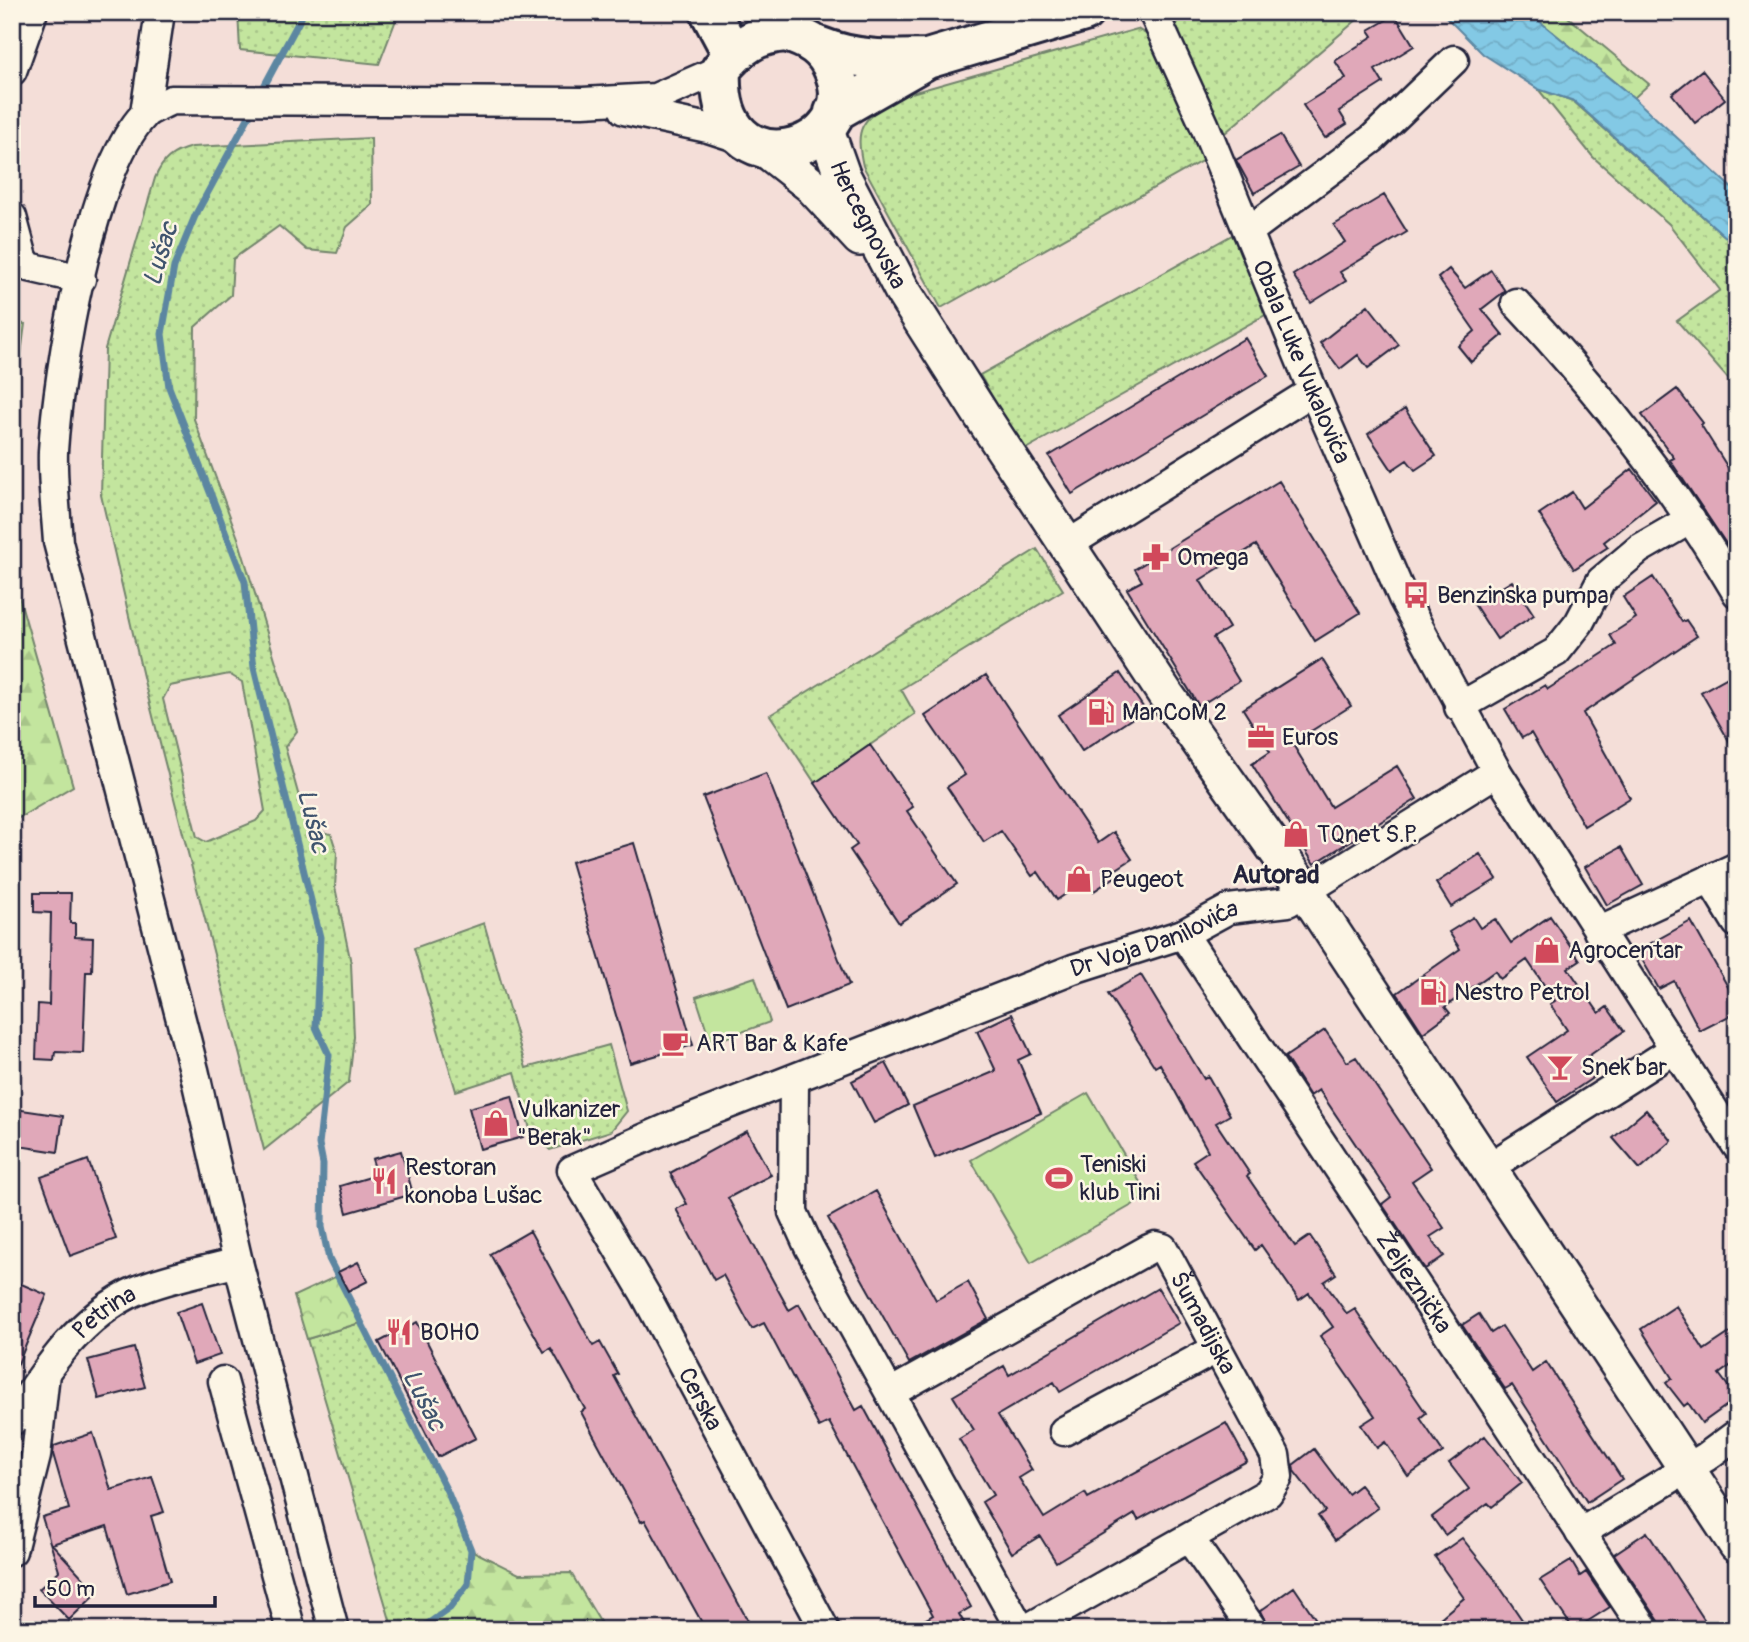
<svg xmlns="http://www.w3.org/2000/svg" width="1749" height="1642" font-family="Pangolin,sans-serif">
<defs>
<pattern id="grass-dots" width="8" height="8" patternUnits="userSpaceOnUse" patternTransform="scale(1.75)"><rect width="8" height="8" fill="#c3e59e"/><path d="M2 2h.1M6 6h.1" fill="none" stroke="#a7c489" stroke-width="1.8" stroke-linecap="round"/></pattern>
<pattern id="forest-firs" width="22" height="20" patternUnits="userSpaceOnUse" patternTransform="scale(1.75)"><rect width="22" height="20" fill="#c3e59e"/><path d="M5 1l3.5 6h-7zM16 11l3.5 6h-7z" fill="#a7c489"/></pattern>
<pattern id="park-crowns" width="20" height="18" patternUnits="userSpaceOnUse" patternTransform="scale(1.75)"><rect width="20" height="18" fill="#c3e59e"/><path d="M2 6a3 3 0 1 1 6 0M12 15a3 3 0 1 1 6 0" fill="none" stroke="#a7c489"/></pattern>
<pattern id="water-waves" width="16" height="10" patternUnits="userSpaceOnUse" patternTransform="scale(1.75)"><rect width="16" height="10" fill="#83c9e5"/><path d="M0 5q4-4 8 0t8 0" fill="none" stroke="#71acc5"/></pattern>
</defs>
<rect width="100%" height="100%" fill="#f4ded8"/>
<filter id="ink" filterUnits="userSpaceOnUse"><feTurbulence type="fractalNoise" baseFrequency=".0143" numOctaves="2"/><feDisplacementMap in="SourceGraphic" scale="14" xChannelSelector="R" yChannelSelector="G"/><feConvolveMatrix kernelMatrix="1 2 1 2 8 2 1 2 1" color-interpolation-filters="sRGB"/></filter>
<g filter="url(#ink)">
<!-- grass -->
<path fill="url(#grass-dots)" stroke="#72846c" stroke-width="2" fill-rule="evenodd" d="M238,12H399L379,64L240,50Z
M1195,12H1366L1219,138L1174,31L1178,18Z
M1137,29L1152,37L1205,159L941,308L863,166C854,126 862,121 894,98Z
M1538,89L1573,101L1737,247V389L1677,321L1720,290L1669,224L1593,157Z
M371,138L372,205L347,227L337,253L307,250L279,226L233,259L231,295L195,327L194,419L238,538L297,731L285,747L308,829L331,834L337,853L335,887L351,963L354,1037L349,1082L264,1150L144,681L101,495L105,349L155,178C163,159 172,152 192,147ZM229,674L242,682L265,811L256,821L206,842L197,837L163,699L170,686Z
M1232,235L1274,310L1022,451L980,375Z
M1037,549L1063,590L901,689L915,714L815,783L770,715Z
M484,923L526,1068L609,1045L627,1111L611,1131L550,1150L531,1133L515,1072L456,1091L414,948Z
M360,1323L448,1493L471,1550L468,1584L450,1608L419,1630H393L307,1339Z"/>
<!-- forest -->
<path fill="url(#forest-firs)" stroke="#72846c" stroke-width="2" d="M1528,12H1562L1649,84L1634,98Z
M12,323L25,324L12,422Z
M12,547L14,579L73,786L12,822Z
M471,1550L519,1574L571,1573L605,1630H419L450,1608L468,1584Z"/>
<!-- park -->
<path fill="url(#park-crowns)" stroke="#72846c" stroke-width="2" d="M337,1276L360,1323L307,1339L294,1296Z"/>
<!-- pitch -->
<path fill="#c3e59e" stroke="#72846c" stroke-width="2" d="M755,977L770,1022L711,1043L696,997Z
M1088,1093L1148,1196L1031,1263L971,1160Z"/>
<!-- water -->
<path fill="url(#water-waves)" stroke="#5c86a1" stroke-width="2" d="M1441,12H1528L1634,98L1737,193V247L1574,101L1538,89L1483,54Z"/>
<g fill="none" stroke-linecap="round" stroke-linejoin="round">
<!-- stream -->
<path stroke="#5c86a1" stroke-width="7" d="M261,92L304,12
M253,109L195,216L174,267L162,334L169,387L245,582L254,668L320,937L316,1027L329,1055L319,1144L323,1164L322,1227L329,1259L448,1493L471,1550L468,1584L450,1608L419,1630"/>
</g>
<!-- building -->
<path fill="#e0a8b9" stroke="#22223b" stroke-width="2" d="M1395,15L1414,46L1375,70L1383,83L1339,111L1347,124L1325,138L1303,105L1346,78L1335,61L1373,36L1369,30Z
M1702,70L1725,99L1695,123L1672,94Z
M1280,135L1299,167L1254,193L1236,160Z
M1384,195L1407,232L1340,272L1346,281L1311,303L1293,275L1345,242L1334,225Z
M1449,269L1465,288L1491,270L1505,291L1482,309L1503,335L1471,362L1458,346L1475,331L1438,278Z
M1368,305L1399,345L1368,368L1358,355L1340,369L1320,343Z
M1245,338L1268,376L1072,494L1049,456Z
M1677,389L1703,423L1701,425L1737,482V560L1670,460L1674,458L1642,415Z
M1405,409L1436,456L1415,470L1407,460L1392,470L1368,434Z
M1632,469L1656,501L1604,542L1608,547L1574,569L1539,514L1572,492L1582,508Z
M1279,481L1360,613L1315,641L1256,545L1200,580L1229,628L1213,638L1239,681L1199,706L1127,589L1142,581L1135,569Z
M1653,577L1682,622L1686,620L1697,636L1583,713L1630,798L1584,826L1531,733L1522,738L1505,709L1545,685L1548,689L1616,645L1610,635L1636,618L1623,597Z
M1512,581L1534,615L1497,639L1474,604Z
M1322,659L1351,706L1292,743L1331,807L1397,766L1417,799L1314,864L1252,764L1270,752L1243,709Z
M1737,672V755L1701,692Z
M1120,673L1145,710L1082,751L1058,715Z
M986,675L1098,843L1114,832L1132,859L1112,872L1115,877L1094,891L1087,879L1057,900L1038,872L1032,876L1001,831L984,842L947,787L965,775L925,716Z
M870,745L913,807L907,811L957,884L899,923L850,850L857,845L815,783Z
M766,773L849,985L786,1010L703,797Z
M634,843L693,1045L630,1063L571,862Z
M1621,847L1643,885L1607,905L1585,867Z
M1480,854L1497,879L1451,907L1436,883Z
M34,893H71L70,923H75V937L93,938L92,972H86L83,1053L55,1052L54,1060L36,1059L38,1004L49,1005L51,913L34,912Z
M1550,916L1580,960L1568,968L1599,1013L1607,1007L1624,1031L1583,1060L1594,1077L1557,1102L1527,1057L1567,1030L1550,1004L1555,1001L1527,960L1500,979L1495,971L1445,1007L1450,1013L1423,1033L1397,993L1460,949L1449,932L1473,917L1480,928L1495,919L1511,943Z
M1691,921L1737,1003V1012L1700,1031L1674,981L1659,989L1637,951Z
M1141,975L1204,1079L1208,1076L1230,1115L1216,1123L1250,1174L1247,1176L1295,1246L1310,1236L1336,1274L1324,1282L1347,1314L1355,1309L1426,1413L1420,1418L1443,1452L1408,1476L1385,1442L1377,1448L1361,1425L1375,1416L1320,1336L1333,1327L1309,1293L1299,1300L1261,1245L1255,1250L1193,1161L1208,1151L1160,1064L1155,1067L1108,994Z
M1012,1014L1031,1054L1018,1060L1041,1113L935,1158L913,1106L996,1071L977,1031Z
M1325,1030L1347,1062L1356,1057L1431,1168L1412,1181L1444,1228L1430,1237L1444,1256L1425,1269L1382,1204L1391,1197L1319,1090L1310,1096L1285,1057Z
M886,1063L908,1105L874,1123L852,1081Z
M512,1096L523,1137L480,1149L469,1108Z
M15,1109L63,1116L58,1152L12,1145Z
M1646,1110L1672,1141L1640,1169L1613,1138Z
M747,1131L771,1175L728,1198L789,1310L799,1304L856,1410L863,1406L971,1607L959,1614L968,1630H906L933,1615L829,1422L819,1427L764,1323L752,1329L723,1275L714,1280L676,1209L687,1204L670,1173Z
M401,1151L413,1194L347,1213L340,1186L377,1175L372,1159Z
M88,1160L116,1239L70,1256L41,1177Z
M876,1191L936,1300L968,1282L988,1319L909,1363L828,1218Z
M530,1231L593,1346L600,1342L618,1374L614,1376L753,1630H706L645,1520L641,1522L620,1484L581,1412L585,1409L551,1348L544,1352L490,1254Z
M358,1262L368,1281L348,1291L338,1272Z
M12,1280L47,1295L12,1378Z
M1158,1288L1179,1323L1060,1392L1054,1382L998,1415L1032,1470L1019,1478L1044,1518L1085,1493L1088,1498L1226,1423L1247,1461L1138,1520L1135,1514L1056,1562L1040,1536L1012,1553L982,1502L993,1495L959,1439L974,1430L953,1396L1004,1366L1009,1375Z
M202,1303L220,1355L194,1364L176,1312Z
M1676,1306L1704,1350L1737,1328V1361L1719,1374L1737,1398L1702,1423L1688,1403L1684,1406L1666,1383L1672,1378L1641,1329Z
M1479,1314L1491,1333L1502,1326L1532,1372L1546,1362L1622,1479L1587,1502L1512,1385L1505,1389L1462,1325Z
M417,1322L476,1438L438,1457L379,1342Z
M134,1348L145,1387L99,1399L88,1360Z
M93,1433L111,1490L152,1477L164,1512L151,1516L170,1581L127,1594L107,1526L52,1544L97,1593L69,1620L39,1589L59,1571L42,1517L69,1509L53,1454L54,1446Z
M1485,1436L1522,1483L1492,1507L1488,1503L1445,1535L1432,1517L1469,1489L1449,1463Z
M1314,1449L1348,1494L1360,1485L1378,1508L1335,1540L1318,1516L1325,1511L1294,1471L1293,1465Z
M1647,1532L1711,1630H1662L1659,1621L1614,1554Z
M1462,1538L1493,1577L1529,1630H1426L1464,1598L1435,1557Z
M1571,1561L1580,1576L1586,1572L1610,1607L1574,1630L1540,1580Z
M1294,1587L1323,1630H1270L1260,1611Z"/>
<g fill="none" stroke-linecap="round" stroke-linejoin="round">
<defs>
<g id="minor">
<path id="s1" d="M1153,12L1204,124L1313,391L1403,598L1497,772L1737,1146"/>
<path d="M12,71L33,12"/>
<path d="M624,110L708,128L748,141"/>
<path d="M145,113L160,12"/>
<path d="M12,217L23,258L29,267L81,279"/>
<path d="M1249,231L1372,139L1454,60"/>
<path d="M1516,303C1600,393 1675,487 1737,593"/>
<path d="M1067,545L1313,391"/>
<path d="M1459,707L1556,652L1579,623L1601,581L1639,549L1691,519"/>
<path d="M1710,879L1737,923"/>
<path d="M1598,931L1737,867"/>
<path id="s2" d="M1183,934L1645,1630"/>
<path d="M794,1080L793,1212L809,1247L1021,1630"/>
<path d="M1488,1168L1673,1050"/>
<path d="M223,1381L291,1630"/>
<path id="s3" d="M892,1392L1149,1249L1156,1246L1163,1248L1275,1455L1278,1477L1268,1493L1025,1630"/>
<path id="s4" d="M12,1421C44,1371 82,1314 138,1290C169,1277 205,1271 238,1262"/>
<path d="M1064,1431L1216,1349"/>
<path d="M1580,1533L1706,1457L1737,1434"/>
<path d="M1190,1539L1253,1630"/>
<path d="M12,1551L36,1456L45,1373"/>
<path d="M334,1630L238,1262L194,1070L58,542C56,512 52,481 53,451C58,371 90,172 144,115C150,108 163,105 171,100L583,102L655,98L721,69"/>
<path id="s5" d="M825,1630L645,1294L572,1170L675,1125L1073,969L1183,934L1229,909L1288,902L1497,772"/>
</g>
<g id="tertiary">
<path id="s6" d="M825,127L842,175L902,290L982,416L1166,695L1306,892L1737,1545"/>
<path d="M764,148L811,185L860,238"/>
</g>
<path id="primary" d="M710,12L733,55
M786,32C809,39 825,48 834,71C868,150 714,199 721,69C740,46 756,34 786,32Z
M818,46C855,61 888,60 927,59L834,112
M927,59L1084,12"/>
</defs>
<!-- minor casing -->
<use href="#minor" stroke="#22223b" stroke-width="33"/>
<!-- tertiary casing -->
<use href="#tertiary" stroke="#22223b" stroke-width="40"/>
<!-- primary casing -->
<use href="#primary" stroke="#22223b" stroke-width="44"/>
<!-- minor -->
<use href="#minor" stroke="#fcf5e5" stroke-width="28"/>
<!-- tertiary -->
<use href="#tertiary" stroke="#fcf5e5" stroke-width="35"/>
<!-- primary -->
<use href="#primary" stroke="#fcf5e5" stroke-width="38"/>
</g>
</g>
<!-- icons -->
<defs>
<symbol id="pharmacy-bare" viewBox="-9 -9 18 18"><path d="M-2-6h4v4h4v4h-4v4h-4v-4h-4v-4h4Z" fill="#d1495b" stroke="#fcf5e5" stroke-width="2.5" paint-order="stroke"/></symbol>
<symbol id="bus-bare" viewBox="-9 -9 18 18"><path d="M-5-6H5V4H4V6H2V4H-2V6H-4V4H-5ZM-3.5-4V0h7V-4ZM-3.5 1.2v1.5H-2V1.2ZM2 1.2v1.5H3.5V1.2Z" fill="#d1495b" stroke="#fcf5e5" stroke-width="2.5" paint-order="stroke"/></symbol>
<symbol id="fuel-bare" viewBox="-9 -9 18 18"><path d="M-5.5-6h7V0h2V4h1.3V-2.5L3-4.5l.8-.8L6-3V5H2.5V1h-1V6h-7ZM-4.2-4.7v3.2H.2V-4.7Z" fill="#d1495b" stroke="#fcf5e5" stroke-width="2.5" paint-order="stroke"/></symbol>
<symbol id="office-bare" viewBox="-9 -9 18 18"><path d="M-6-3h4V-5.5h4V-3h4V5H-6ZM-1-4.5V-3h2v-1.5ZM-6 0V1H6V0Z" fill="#d1495b" stroke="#fcf5e5" stroke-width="2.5" paint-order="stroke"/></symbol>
<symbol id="shop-bare" viewBox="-9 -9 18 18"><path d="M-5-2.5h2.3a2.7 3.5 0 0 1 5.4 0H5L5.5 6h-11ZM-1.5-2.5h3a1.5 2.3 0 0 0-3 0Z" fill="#d1495b" stroke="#fcf5e5" stroke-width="2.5" paint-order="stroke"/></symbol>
<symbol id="cafe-bare" viewBox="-9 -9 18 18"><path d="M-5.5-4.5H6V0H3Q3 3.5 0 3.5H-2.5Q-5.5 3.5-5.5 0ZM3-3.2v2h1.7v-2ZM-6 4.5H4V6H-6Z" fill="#d1495b" stroke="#fcf5e5" stroke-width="2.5" paint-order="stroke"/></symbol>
<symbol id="bar-bare" viewBox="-9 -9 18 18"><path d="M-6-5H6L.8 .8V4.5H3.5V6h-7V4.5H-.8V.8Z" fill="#d1495b" stroke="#fcf5e5" stroke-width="2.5" paint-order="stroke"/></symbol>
<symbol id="stadium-bare" viewBox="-9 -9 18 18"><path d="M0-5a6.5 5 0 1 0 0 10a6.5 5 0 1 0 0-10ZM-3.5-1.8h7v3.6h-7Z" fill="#d1495b" stroke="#fcf5e5" stroke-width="2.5" paint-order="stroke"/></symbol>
<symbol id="restaurant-bare" viewBox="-9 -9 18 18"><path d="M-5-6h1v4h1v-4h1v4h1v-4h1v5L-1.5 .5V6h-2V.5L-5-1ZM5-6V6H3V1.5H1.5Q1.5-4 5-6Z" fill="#d1495b" stroke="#fcf5e5" stroke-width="2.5" paint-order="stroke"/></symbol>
</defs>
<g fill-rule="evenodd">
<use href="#pharmacy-bare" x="1137" y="538" width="38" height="38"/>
<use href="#bus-bare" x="1397" y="576" width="38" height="38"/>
<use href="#fuel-bare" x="1082" y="693" width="38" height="38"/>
<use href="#office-bare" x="1242" y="718" width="38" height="38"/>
<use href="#shop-bare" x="1277" y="815" width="38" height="38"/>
<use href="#shop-bare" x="1060" y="860" width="38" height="38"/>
<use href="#shop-bare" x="1528" y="931" width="38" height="38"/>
<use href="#fuel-bare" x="1414" y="973" width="38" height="38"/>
<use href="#cafe-bare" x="656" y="1024" width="38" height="38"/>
<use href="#bar-bare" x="1541" y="1048" width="38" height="38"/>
<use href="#shop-bare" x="477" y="1104" width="38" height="38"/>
<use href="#stadium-bare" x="1040" y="1159" width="38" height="38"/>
<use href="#restaurant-bare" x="365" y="1162" width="38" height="38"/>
<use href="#restaurant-bare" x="380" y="1313" width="38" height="38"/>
</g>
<g text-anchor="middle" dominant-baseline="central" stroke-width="5" stroke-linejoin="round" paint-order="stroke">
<!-- street labels -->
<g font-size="24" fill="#22223b" stroke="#fcf5e5">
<text stroke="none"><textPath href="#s6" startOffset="107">Hercegnovska</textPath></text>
<text stroke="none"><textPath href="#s1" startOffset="380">Obala Luke Vukalovića</textPath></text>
<text stroke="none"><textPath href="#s5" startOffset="1152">Dr Voja Danilovića</textPath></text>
<text stroke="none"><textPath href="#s2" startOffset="418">Željeznička</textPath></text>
<text stroke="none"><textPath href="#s4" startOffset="144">Petrina</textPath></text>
<text stroke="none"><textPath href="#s3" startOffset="394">Šumadijska</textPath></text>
<text transform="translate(700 1399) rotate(62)">Cerska</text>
</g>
<!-- poi labels -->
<g font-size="24" fill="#22223b" stroke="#fcf5e5" text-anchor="start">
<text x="1177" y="557">Omega</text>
<text x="1437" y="595">Benzinska pumpa</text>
<text x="1122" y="712">ManCoM 2</text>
<text x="1282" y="737">Euros</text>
<text x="1317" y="834">TQnet S.P.</text>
<text x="1100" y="879">Peugeot</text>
<text x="1568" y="950">Agrocentar</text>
<text x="1454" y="992">Nestro Petrol</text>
<text x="696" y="1043">ART Bar &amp; Кafe</text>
<text x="1581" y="1067">Snek bar</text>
<text x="517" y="1109">Vulkanizer<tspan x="517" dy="28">"Berak"</tspan></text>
<text x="1080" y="1164">Teniski<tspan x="1080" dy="28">klub Tini</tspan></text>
<text x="405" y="1167">Restoran<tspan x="405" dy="28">konoba Lušac</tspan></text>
<text x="420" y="1332">BOHO</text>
</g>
<!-- water labels -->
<g font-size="26" font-style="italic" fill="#3f546e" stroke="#fcf5e5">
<text transform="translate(161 254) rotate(-73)">Lušac</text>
<text transform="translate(313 821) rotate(76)">Lušac</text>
<text transform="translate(424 1400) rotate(63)">Lušac</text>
</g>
<!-- neighbourhood labels -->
<g font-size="26" font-weight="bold" fill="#22223b" stroke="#fcf5e5">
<text x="1276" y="875">Autorad</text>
</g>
</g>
<!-- margin -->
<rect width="1749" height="1642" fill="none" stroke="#fcf5e5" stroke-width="42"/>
<rect x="21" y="21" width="1707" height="1600" fill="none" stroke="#22223b" stroke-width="2.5" filter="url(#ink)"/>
<!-- scale -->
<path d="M35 1596v10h180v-10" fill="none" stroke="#22223b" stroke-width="3.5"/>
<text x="46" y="1596" font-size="21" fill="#22223b" stroke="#fcf5e5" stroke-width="5" paint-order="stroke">50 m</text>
</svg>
